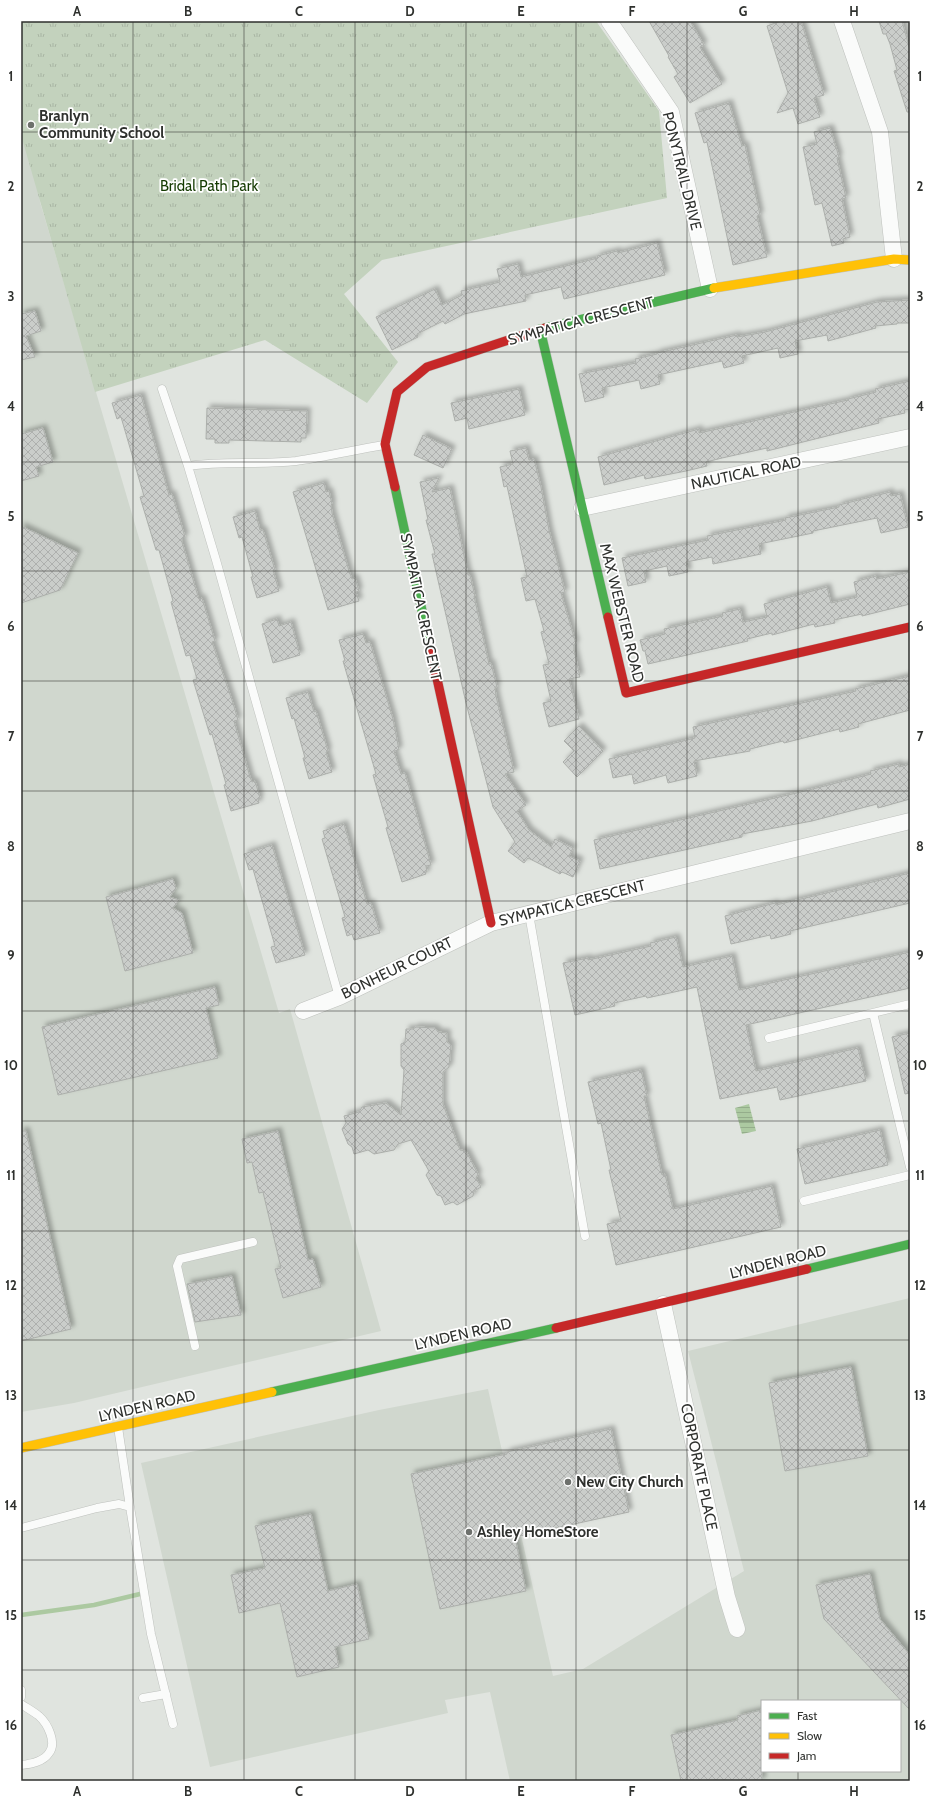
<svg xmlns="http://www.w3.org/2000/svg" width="931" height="1802" font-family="Cabin,sans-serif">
<defs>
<pattern id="park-tufts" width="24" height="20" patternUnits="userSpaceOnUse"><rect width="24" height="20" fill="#c3d2bd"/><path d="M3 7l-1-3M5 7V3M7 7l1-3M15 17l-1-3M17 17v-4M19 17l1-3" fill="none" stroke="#a8b5a3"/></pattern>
<pattern id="water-rules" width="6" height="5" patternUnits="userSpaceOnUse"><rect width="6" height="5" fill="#acc9a1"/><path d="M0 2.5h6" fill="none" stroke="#94ad8b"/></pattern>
<pattern id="building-cross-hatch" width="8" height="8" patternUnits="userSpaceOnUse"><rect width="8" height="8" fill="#cacdca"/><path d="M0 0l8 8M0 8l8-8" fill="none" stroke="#aeb0ae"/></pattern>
<filter id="shadow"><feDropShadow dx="3.5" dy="-3.5" stdDeviation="2" flood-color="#0004"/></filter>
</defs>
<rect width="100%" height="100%" fill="#e0e4df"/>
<!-- built -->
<path fill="#d0d7ce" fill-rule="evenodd" d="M21,54L40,202L279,1013L290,1009L381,1331L74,1403L21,1412Z
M910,1298V1781H510L490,1692L445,1700L448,1713L210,1767L141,1463L379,1410L488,1389L553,1676L583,1669L744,1571L688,1351ZM762,1701H900V1771H762Z"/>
<!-- park -->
<path fill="url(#park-tufts)" d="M40,21H596L659,111L667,198L382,260L344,294L398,362L367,403L265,340L95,392L21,135V22Z"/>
<!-- water -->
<path fill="url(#water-rules)" d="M749,1104L756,1131L742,1134L735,1108Z"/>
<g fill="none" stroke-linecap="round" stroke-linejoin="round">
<!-- stream -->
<path stroke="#acc9a1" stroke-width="4.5" d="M21,1615L94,1605L140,1594"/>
</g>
<!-- building -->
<path fill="url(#building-cross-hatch)" stroke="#acafab" filter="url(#shadow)" d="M649,21H690L704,45L700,47L722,84L690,103L674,77L678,74L668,57L669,56Z
M781,21H801L824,95L814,98L820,117L798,124L793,108L777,113L788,93L767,26Z
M879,21H902L910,50V112H907L894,71L897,70L890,44L886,34H883Z
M729,103L742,146L745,145L760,215L757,216L767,257L733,265L707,142L704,143L695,113Z
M830,128L839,157L837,158L846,198L842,199L850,237L843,239L844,243L832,246L822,203L815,205L803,147L817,144L814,132Z
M657,243L665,275L564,299L561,287L525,295L526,301L464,314L445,324L443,321L417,334L418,337L392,350L376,317L435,289L442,305L462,295L461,291L500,282L497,269L518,264L521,277L598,258L597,256L617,251L618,253Z
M910,300V323H897V324L875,326L876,328L828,341L827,335L795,341L798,354L780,358L778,348L742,356L744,363L724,368L722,361L658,375L660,384L641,389L639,380L602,388L604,397L585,402L579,374L636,363L635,359L657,354V353L737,335V337L765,332L877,302Z
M35,311L41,331L26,336L35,357L21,360V314Z
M910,381V409L904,410L905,413L878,419L879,423L767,451V448L722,458L706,462L707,466L686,471L645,479L644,475L604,485L598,457L699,429V433L848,400V399L876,392L875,389Z
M519,389L525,415L469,429L467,418L455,421L451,403Z
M141,395L169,495L172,494L180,520L185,537L182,538V542L197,593L199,599L202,598L215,641L212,642L233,703L238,720L234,721L250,777L252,782L255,781L260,798L258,799L259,803L231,811L224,785L226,784L212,734L210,735L193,680L197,679L190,655L186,656L171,602L173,601L159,550H156L140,497L144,496L121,417L117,419L112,403Z
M207,408L307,411L306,438H301V442L229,440V443H215V439H206Z
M43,428L53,462L36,467L39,476L21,481V434Z
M423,435L452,449L443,468L414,455Z
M526,448L529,460L534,459L541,487L549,530L565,592L561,593L576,644H574V650L580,677L569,679L579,719L549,727L543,703L551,701L543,665L549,664L541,632L544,631L535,599L526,601L521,578L527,577L507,486L504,487L500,467L513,464L510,451Z
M439,478L432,492L450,488L468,575H470L475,596H474L489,664L491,663L497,687H495L496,696L514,772L505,774L526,805L517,811L529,830L551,847L555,839L573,848L569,856L580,861L573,877L562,872L560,874L528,858L524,863L508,851L515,842L493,807L466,703L432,554H435L426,520H428L420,482Z
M324,483L326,492L329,491L332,504L331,505L332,513L349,571L352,579L355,578L359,591L356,592L359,601L328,610L293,492Z
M890,492L891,496L900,494L908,527L881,533L877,518L813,531V533L759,544L761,554L713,564L712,557L686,562L688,572L669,576L667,566L644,571L646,582L628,586L622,558L708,540L707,536L786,520L785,518L839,507V505Z
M255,511L260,530H263L275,570H273L279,591L257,598L251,577H253L242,537L239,538L233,517Z
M21,526L78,553L60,590L21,603Z
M910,572V604L862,616V614L834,620L835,623L815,627L814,624L772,635V633L747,639L748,641L648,664L645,651H643L640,640L665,634L664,629L723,616L722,613L740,609L743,622L767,617L764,604L827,587L831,603L857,597L854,582L876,576L877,579Z
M277,619L279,626L291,622L300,655L273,663L262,624Z
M363,634L366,643L370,642L393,719L399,750L394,751L401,774L405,773L431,865L426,866L427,872H425L426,874L402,882L386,828L388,827L373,775L376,774L343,661H345L339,640Z
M910,676V710L858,724L859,727L840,732L839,729L784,743L783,741L750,749V751L694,761L697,776L668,783L666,775L634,784L632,774L613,778L609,759L695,738L693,727L856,691L855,689Z
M308,692L314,712L316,711L328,751L326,752L332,772L309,779L303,758H305L294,718L292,719L286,698Z
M579,726L603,751L577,777L563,762L574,751L564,741Z
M899,764V767L910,764V799L878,808L877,804L812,821L742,834V837L600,869L594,840L805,791L871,774L870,771Z
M344,824L367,904L371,903L380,933L354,940L352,934L347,936L342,918L345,917L322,839L325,838L323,831Z
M272,845L305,955L276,963L271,947L275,946L253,869L249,870L244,854Z
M910,873V903L790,931L791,934L771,939L770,935L731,944L725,916L775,903L776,905Z
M173,879L176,888L170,897L179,900L173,908L182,913L193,953L125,971L106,897Z
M676,937L683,967L732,956L739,990L910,952V988L746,1025L756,1071L858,1048L866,1081L780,1100L777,1087L720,1099L697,987L647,998L646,996L614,1003L615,1006L575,1015L563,963L588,958V960L651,946L650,943Z
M215,987L219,1005L206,1008L218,1058L58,1095L42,1027Z
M416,1027L435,1028L438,1032L447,1033V1042L451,1045L449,1067L443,1072V1104L460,1150L466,1151L478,1174L476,1178L481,1187L474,1191L473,1196L457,1205L453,1202L445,1205L441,1196L437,1195L426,1175L429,1171L411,1140L398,1144L394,1150L374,1154L368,1150L354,1154L352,1147L348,1144L342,1129L346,1123L344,1116L359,1112L362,1107L386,1103L401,1115L404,1070L401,1066V1044L405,1042L406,1029H413Z
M910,1033V1093L905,1094L892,1037Z
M641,1070L647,1096H644L662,1175L665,1174L673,1209L772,1186L781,1227L616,1265L607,1224L621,1221L609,1170H611L601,1123L598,1124L588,1082Z
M880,1130L888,1165L805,1184L797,1149Z
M21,1131H26L71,1329L21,1341Z
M278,1131L308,1260L313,1259L321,1287L283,1298L275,1269L281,1268L263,1192L259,1193L252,1162L247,1163L242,1139Z
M232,1276L241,1315L195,1322L187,1284Z
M851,1367L868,1456L785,1471L769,1383Z
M611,1429L629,1512L515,1537L526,1591L440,1609L411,1474L507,1454V1452Z
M311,1514L328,1591L357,1584L369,1639L335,1647L339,1667L297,1677L280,1603L239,1613L231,1575L265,1568L255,1526Z
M870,1574L880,1619L910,1655V1710L824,1619L816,1585Z
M762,1710V1781H681L671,1735L738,1720L737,1716Z"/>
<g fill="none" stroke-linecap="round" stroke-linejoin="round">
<defs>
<path id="lane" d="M162,389L188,466L216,560L339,997
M188,466C224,461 260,465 296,461C325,457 354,450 384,445
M529,914L585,1236
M873,1013L910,1167
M769,1038L910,1004
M804,1201L910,1175
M195,1346L177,1266L180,1259L253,1242
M118,1427L130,1507
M21,1528L97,1508L119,1504L130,1507L151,1634L173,1724
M21,1690V1697
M143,1698L166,1694
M21,1704C27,1708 34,1712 39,1716C48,1724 57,1743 49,1753C43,1762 31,1764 21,1765"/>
<path id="street" d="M609,21L671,112L710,289
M842,21L880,132L894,259
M582,508L910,437
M303,1011L339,997L491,923L910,821
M663,1304L727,1597L737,1629"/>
<path id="fast" d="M545,328L714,288
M540,329L608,617
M395,487L430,647
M807,1269L910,1244
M272,1392L556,1328"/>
<path id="slow" d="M714,288L894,259L910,260
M21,1448L272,1392"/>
<path id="jam" d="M395,487L385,444L397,392L427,367L545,328
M608,617L626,693L910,627
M430,647L491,923
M556,1328L807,1269"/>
</defs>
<!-- lane casing -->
<use href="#lane" stroke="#bec1bd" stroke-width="9"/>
<!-- street casing -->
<use href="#street" stroke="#bec1bd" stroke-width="17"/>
<!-- fast casing -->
<use href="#fast" stroke="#bec1bd" stroke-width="10"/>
<!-- slow casing -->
<use href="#slow" stroke="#bec1bd" stroke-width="10"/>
<!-- jam casing -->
<use href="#jam" stroke="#bec1bd" stroke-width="10"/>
<!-- lane -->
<use href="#lane" stroke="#fafbfa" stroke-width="8"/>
<!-- street -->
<use href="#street" stroke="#fafbfa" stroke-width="16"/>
<!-- fast -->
<use href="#fast" stroke="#4caf50" stroke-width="9"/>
<!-- slow -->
<use href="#slow" stroke="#ffc107" stroke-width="9"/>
<!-- jam -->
<use href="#jam" stroke="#c62828" stroke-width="9"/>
</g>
<!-- grid -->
<path fill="none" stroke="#2f312e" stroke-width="1" stroke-opacity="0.55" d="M133,21V1781M244,21V1781M355,21V1781M466,21V1781M576,21V1781M687,21V1781M798,21V1701M21,132H910M21,242H910M21,352H910M21,462H910M21,571H910M21,681H910M21,791H910M21,901H910M21,1011H910M21,1121H910M21,1231H910M21,1340H910M21,1450H910M21,1560H910M21,1670H910M798,1771V1781"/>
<!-- markers -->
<g fill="#6d706c" stroke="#fff" stroke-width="1.5">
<circle cx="31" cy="125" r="4"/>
<circle cx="568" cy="1482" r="4"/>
<circle cx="469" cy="1532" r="4"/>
</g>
<g text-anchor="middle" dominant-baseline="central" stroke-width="3.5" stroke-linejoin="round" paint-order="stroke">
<!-- poi labels -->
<g font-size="15" font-weight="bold" fill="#2f312e" stroke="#fff" text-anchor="start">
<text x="39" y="116">Branlyn<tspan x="39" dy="17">Community School</tspan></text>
<text x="576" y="1482">New City Church</text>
<text x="477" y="1532">Ashley HomeStore</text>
</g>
<!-- street labels -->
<g font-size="15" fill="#2f312e" stroke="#fff">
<text transform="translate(682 171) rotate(76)">PONYTRAIL DRIVE</text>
<text transform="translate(581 321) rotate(-15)">SYMPATICA CRESCENT</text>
<text transform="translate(746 473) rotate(-12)">NAUTICAL ROAD</text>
<text transform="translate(421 607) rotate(78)">SYMPATICA CRESCENT</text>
<text transform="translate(622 613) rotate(76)">MAX WEBSTER ROAD</text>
<text transform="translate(572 903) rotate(-14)">SYMPATICA CRESCENT</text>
<text transform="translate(397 968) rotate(-26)">BONHEUR COURT</text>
<text transform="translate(778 1262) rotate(-14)">LYNDEN ROAD</text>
<text transform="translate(463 1334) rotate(-13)">LYNDEN ROAD</text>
<text transform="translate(147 1406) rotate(-13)">LYNDEN ROAD</text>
<text transform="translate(699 1467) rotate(78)">CORPORATE PLACE</text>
</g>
<!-- park labels -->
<g font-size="15" fill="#143a01" stroke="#fff">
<text x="209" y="186">Bridal Path Park</text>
</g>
</g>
<!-- border -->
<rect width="931" height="1802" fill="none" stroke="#ffffff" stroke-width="44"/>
<!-- legend -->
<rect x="761" y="1700" width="140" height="72" fill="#ffffff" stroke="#acadab"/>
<rect x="769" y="1713" width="20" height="6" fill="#4caf50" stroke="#acadab"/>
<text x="797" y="1720" font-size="12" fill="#2f312e">Fast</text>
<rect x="769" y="1733" width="20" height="6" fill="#ffc107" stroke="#acadab"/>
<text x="797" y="1740" font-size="12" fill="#2f312e">Slow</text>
<rect x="769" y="1753" width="20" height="6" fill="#c62828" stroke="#acadab"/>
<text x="797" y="1760" font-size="12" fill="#2f312e">Jam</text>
<rect x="22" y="22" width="887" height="1758" fill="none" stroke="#2f312e" stroke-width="1.5"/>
<g font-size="13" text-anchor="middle" font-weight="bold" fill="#2f312e">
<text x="77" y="16">A</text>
<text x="188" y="16">B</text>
<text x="299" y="16">C</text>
<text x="410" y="16">D</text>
<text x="521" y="16">E</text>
<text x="632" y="16">F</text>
<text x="743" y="16">G</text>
<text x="854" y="16">H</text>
<text x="11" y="81">1</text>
<text x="920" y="81">1</text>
<text x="11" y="191">2</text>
<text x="920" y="191">2</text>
<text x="11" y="301">3</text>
<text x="920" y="301">3</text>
<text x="11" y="411">4</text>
<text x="920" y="411">4</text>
<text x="11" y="521">5</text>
<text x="920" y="521">5</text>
<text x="11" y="631">6</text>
<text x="920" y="631">6</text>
<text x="11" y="741">7</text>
<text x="920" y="741">7</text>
<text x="11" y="851">8</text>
<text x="920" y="851">8</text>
<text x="11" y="960">9</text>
<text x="920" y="960">9</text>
<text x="11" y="1070">10</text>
<text x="920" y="1070">10</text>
<text x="11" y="1180">11</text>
<text x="920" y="1180">11</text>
<text x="11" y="1290">12</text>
<text x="920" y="1290">12</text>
<text x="11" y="1400">13</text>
<text x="920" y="1400">13</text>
<text x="11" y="1510">14</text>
<text x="920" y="1510">14</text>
<text x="11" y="1620">15</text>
<text x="920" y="1620">15</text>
<text x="11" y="1730">16</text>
<text x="920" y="1730">16</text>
<text x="77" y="1796">A</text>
<text x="188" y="1796">B</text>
<text x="299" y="1796">C</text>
<text x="410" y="1796">D</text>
<text x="521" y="1796">E</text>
<text x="632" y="1796">F</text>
<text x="743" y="1796">G</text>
<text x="854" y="1796">H</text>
</g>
</svg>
